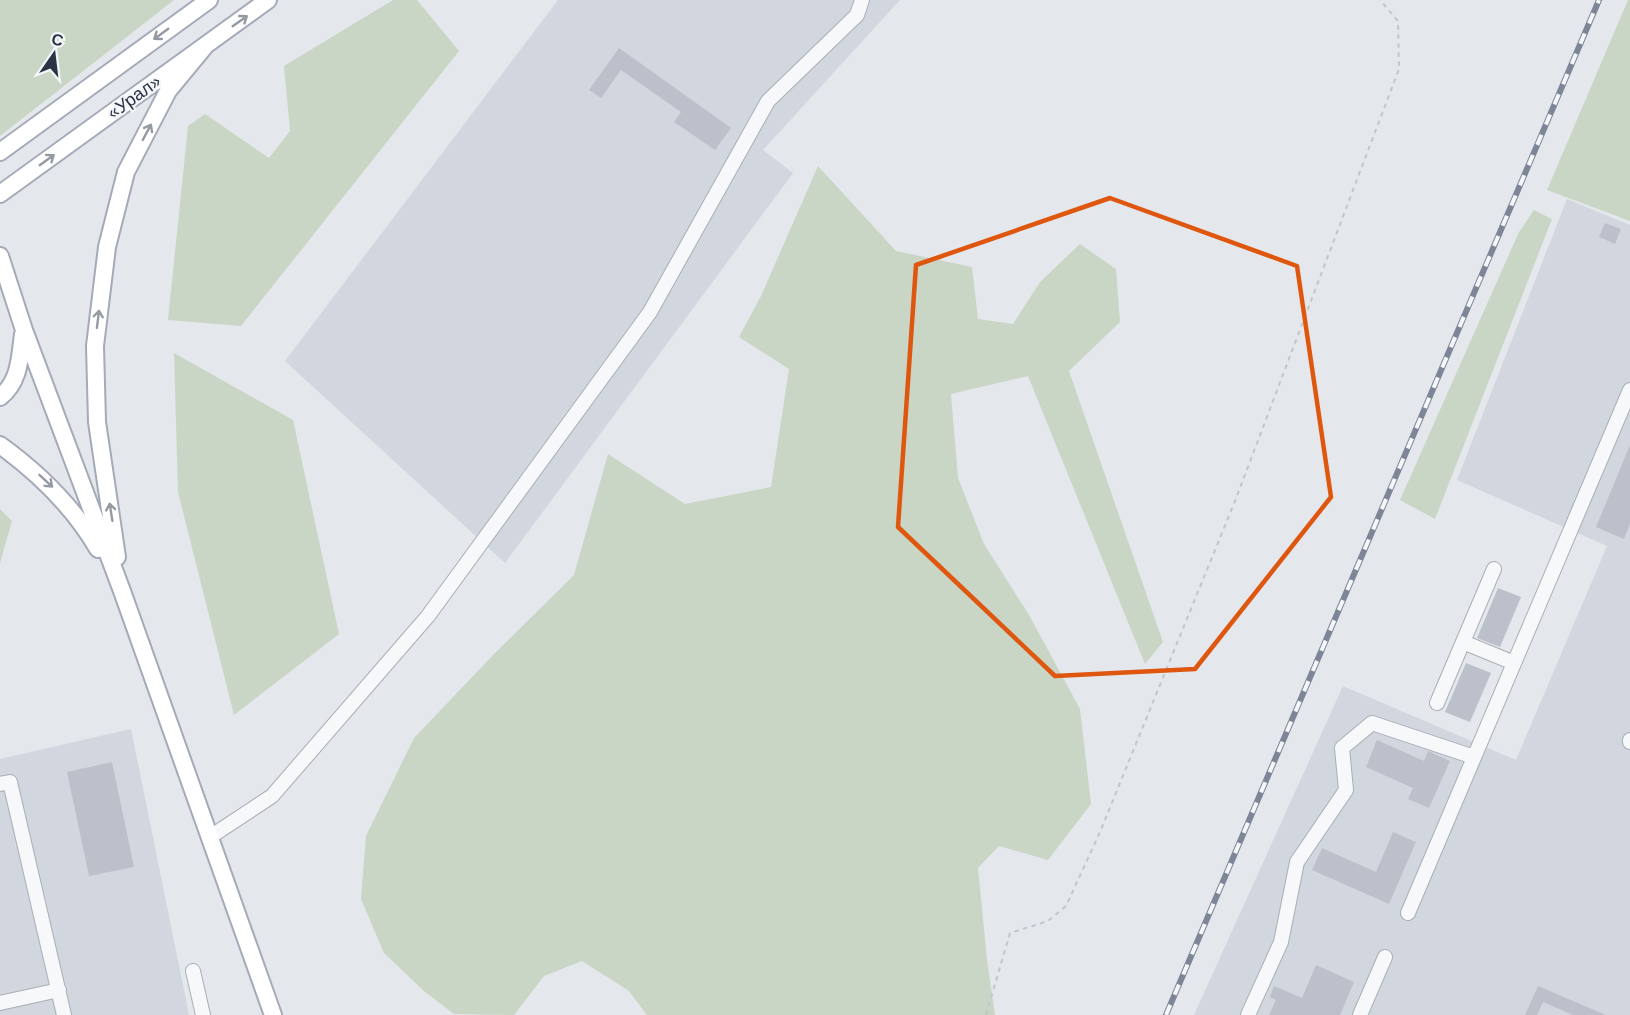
<svg xmlns="http://www.w3.org/2000/svg" width="1630" height="1015" font-family="Arial,sans-serif">
<rect width="100%" height="100%" fill="#e4e7ec"/>
<!-- built -->
<path fill="#d2d6de" d="M558,0H900L763,150L793,173L505,563L285,361Z
M1567,199L1630,225V1015H1194L1343,686L1516,760L1607,546L1457,480Z
M131,729L189,1015H0V759Z"/>
<!-- green -->
<path fill="#c9d6c5" d="M0,0H174L0,136Z
M393,0H417L459,51L241,326L168,320L188,126L205,114L269,158L290,131L284,66Z
M1628,0H1630V221L1547,190Z
M818,166L896,251L972,267L978,319L1013,324L1040,282L1080,244L1116,269L1120,322L1069,371L1163,642L1145,664L1028,376L951,394L958,478L984,544L1029,615L1080,709L1091,804L1048,860L999,846L978,868L987,960L995,1015H647L629,991L582,961L544,976L514,1015L454,1014L424,991L384,953L361,899L366,836L414,738L496,652L574,575L608,454L685,504L771,487L789,369L739,337L761,296Z
M1534,210L1552,219L1435,519L1400,500L1519,232Z
M174,353L293,420L339,634L234,715L178,492Z
M0,509L12,521L0,563Z"/>
<!-- building -->
<path fill="#bbc0ca" d="M619,48L731,128L715,150L674,122L681,112L621,70L601,98L589,90Z
M1605,223L1621,229L1615,244L1599,237Z
M1630,445V524L1624,539L1596,527Z
M1498,588L1521,597L1500,647L1477,638Z
M1466,663L1491,673L1470,722L1445,712Z
M1377,740L1424,761L1428,751L1450,761L1429,808L1408,799L1413,788L1366,767Z
M112,762L134,867L89,876L67,772Z
M1393,832L1416,842L1389,904L1312,870L1322,848L1376,872Z
M1316,965L1354,982L1340,1015H1269L1276,1000L1270,997L1274,986L1302,998Z
M1538,986L1606,1015H1573L1543,1002L1537,1015H1525Z"/>
<g fill="none" stroke-linecap="round" stroke-linejoin="round">
<defs>
<path id="minor" d="M1463,642L1514,663
M1437,703L1494,569
M1630,740V742
M0,784L10,782L64,1015
M210,837L272,796L428,616L650,312L768,101L857,15L862,0
M1408,913L1630,390
M193,971L203,1015
M0,1003L59,990
M1248,1015L1281,942L1297,862L1346,790L1342,748L1372,723L1474,757
M1360,1015L1385,957"/>
<path id="major" d="M0,152L209,0
M0,194L268,0
M0,256L24,330L122,591L273,1015
M0,397C20,382 20,356 23,334
M0,445C40,474 73,506 98,549
M117,557L97,422L95,346L107,247L126,172L168,91L206,45"/>
</defs>
<!-- minor casing -->
<use href="#minor" stroke="#a9aeb7" stroke-width="16"/>
<!-- major casing -->
<use href="#major" stroke="#a3abb8" stroke-width="20"/>
<!-- path -->
<path stroke="#c2c5cb" stroke-width="2" stroke-dasharray="4.5 4.5" stroke-linecap="butt" d="M986,1015L1010,933L1048,921L1066,906L1100,832L1235,501L1399,69L1398,21L1380,0"/>
<!-- minor -->
<use href="#minor" stroke="#f7f8fa" stroke-width="14"/>
<!-- major -->
<use href="#major" stroke="#fff" stroke-width="16"/>
<defs>
<path id="rail" d="M1166,1015L1599,0"/>
</defs>
<!-- rail casing -->
<use href="#rail" stroke="#7d8696" stroke-width="6"/>
<!-- rail -->
<use href="#rail" stroke="#f4f6f9" stroke-width="4" stroke-dasharray="11" stroke-linecap="butt"/>
</g>
<!-- one-way arrows -->
<defs><path id="oneway-shaft" d="M-6 0H5M1.5-3L5.5 0L1.5 3" fill="none" stroke-width="1.6" stroke-linecap="round" stroke-linejoin="round" transform="scale(1.5)"/></defs>
<g stroke="#959aa2">
<use href="#oneway-shaft" transform="translate(240 21) rotate(-35)"/>
<use href="#oneway-shaft" transform="translate(161 34) rotate(144)"/>
<use href="#oneway-shaft" transform="translate(147 132) rotate(-62)"/>
<use href="#oneway-shaft" transform="translate(47 160) rotate(-36)"/>
<use href="#oneway-shaft" transform="translate(98 319) rotate(-83)"/>
<use href="#oneway-shaft" transform="translate(46 481) rotate(43)"/>
<use href="#oneway-shaft" transform="translate(111 512) rotate(-99)"/>
</g>
<!-- marked area -->
<path fill="none" stroke="#df570f" stroke-width="4.5" stroke-linejoin="round" d="M1110,198L1297,266L1331,497L1195,669L1055,676L898,527L916,265Z"/>
<g text-anchor="middle" dominant-baseline="central" stroke-width="4.5" stroke-linejoin="round" paint-order="stroke">
<!-- street labels -->
<g font-size="18" fill="#2b3445" stroke="#f4f6f9">
<text transform="translate(134 97) rotate(-36)">«Урал»</text>
</g>
</g>
<!-- north arrow -->
<g transform="translate(54 54) rotate(14)" stroke="#f4f6f9" stroke-width="4.5" paint-order="stroke">
<path d="M0-4.5L10 22L0 15L-10 22Z" fill="#2b3445"/>
<text y="-9" font-size="16" font-weight="bold" text-anchor="middle" fill="#2b3445">С</text>
</g>
</svg>
